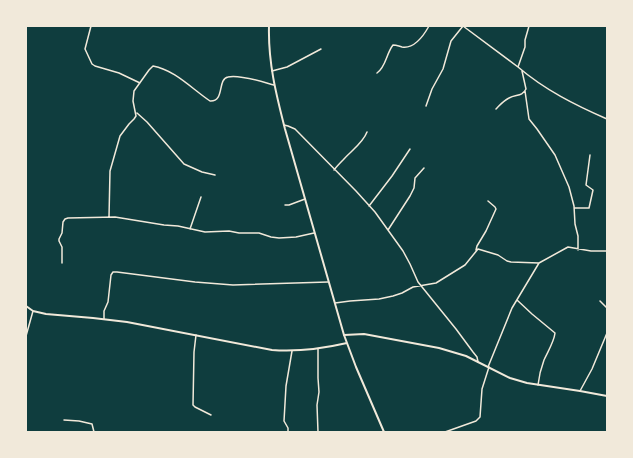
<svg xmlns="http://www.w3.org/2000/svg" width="633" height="458" font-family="'DM Sans',sans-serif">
<rect width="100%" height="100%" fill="#0f3d3e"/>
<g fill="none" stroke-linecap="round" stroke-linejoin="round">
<!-- minor -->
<path stroke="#f1e9da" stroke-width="1.5" d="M91,26L85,49L92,64L95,66L119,73L140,83
M463,26L518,67
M529,26L525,40V47L518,67C545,90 575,105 607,119
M272,71L287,67L321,49
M377,73C386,67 386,54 393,45C397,45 398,46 402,47C414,49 424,35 429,26
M525,91L529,119L537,129L555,155L569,187L574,206L575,224L578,236V250
M426,106L432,89L443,69L451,41L463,26
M496,109C500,105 503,101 509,98C516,94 522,97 526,89L522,71
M137,113L147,122L184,164L202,172L215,175
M284,125L288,126L295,129L356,191L375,212L403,251L410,264L418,282L456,329L473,352L477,357L478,362
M334,170C337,166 340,163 343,160C351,151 363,143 367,132
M285,205H289L305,199
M369,206L392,176L410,149
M574,208H589L593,190L586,185L590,155
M109,217L110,171L120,136L129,124L134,119L136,116L133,101L134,91L149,70L153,66C175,70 192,89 210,101C225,102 217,79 228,77C239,74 263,82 274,85
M190,229L201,197
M388,230L410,196L414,188L415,178L424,168
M476,250L477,246L486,231L496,209L495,207L488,201
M62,263V247L59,241V239L62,233L63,222L65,219L68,218L115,217L164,225L178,226L205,232L229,231L239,233H259L271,237L279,238L296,237L314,233
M517,300L532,314L555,333C554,342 548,351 544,360C541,368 539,376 538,385
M600,301L607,308
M335,303L350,301L379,299L393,296L402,293L413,287L436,283L465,265L478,249L498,255L507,261L511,262L539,263
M104,319V311L108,302L111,275L113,272H117L195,282L233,285L328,282
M196,335L194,352L193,405L195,407L211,415
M26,336L33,311
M488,367L512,308L539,263L568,247L591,251H607
M580,391L592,369L607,333
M64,420L79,421L92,424L94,432
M288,432V428L284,421L286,386L292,351
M318,432L317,405L319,392L318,378V349
M445,432L476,421L480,417L482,389L489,367"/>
<!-- tertiary -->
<path stroke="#f1e9da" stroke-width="2" d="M344,335L364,334L439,348L466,356L510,378L527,383L580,391L607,396"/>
<!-- secondary -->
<path stroke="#f1e9da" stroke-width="2" d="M269,26C268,62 276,94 285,129L344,335L356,367L384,432
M26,306L33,311L46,314L93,318L127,322L272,350C298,352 321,349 347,343"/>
</g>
<!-- border -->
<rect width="633" height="458" fill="none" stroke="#f1e9da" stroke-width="54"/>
</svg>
